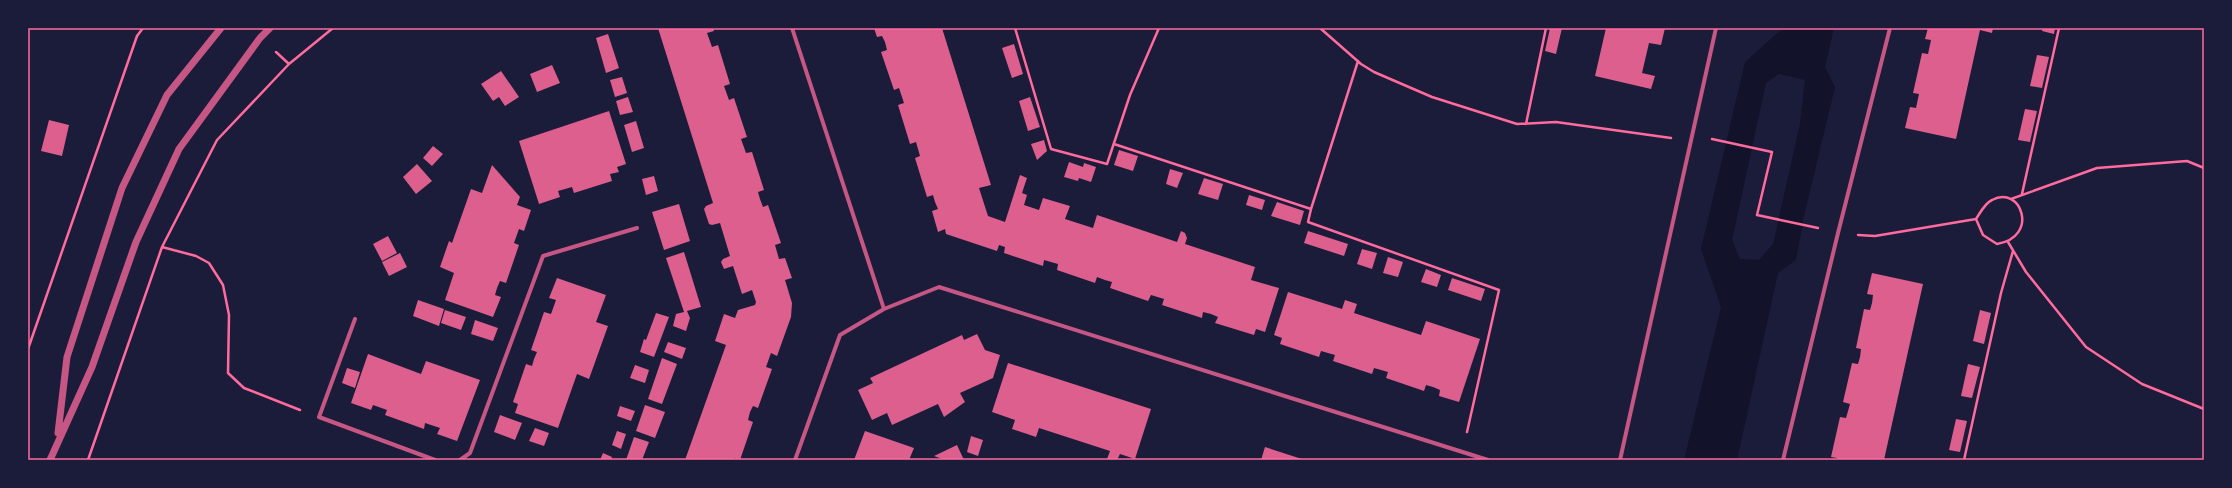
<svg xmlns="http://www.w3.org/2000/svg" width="2232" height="488" font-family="Poppins,sans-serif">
<rect width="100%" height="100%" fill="#1b1b3a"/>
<!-- water -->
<path fill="#12122b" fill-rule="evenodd" d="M1783,28H1834L1825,67L1835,87L1804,216L1796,260L1778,273L1737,460H1684L1721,307L1701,249L1745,62ZM1779,74L1805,80L1800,124L1773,244L1759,260L1740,259L1732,240L1766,83Z"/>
<!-- building -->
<path fill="#dd5f8e" d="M658,28H713L714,31L707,33L712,47L718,45L730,84L724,86L729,100L734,98L747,137L741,139L746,153L752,152L764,190L758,192L760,199L763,207L768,205L781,243L775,245L779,259L785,258L792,278L785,280L792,303L791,317L777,356L771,353L766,367L772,369L758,408L753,406L750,412L748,420L753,422L740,460L734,458V460H685L726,345L715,341L724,314L735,318L738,310L755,305L756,302L752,290L742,294L733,266L724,269L721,262L723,259L730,256L720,223L712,225L709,224L704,209L706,206L713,203Z
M874,28H942L991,185L979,188L988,216L1005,222L1020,175L1027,178L1022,193L1027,195L1024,205L1039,210L1043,198L1070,206L1065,219L1093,228L1097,215L1177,242L1181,231L1185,233L1187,238L1185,244L1255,267L1251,280L1279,288L1265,332L1256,329L1254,335L1215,323L1218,317L1211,314L1203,312L1202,318L1162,305L1164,299L1151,295L1148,301L1110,288L1112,282L1105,280L1097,277L1095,283L1057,270L1058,264L1044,260L1043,266L1004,253L1005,247L999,245L997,251L946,234L945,229L938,232L932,211L938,209L935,202L933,195L927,197L915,158L920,156L916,142L910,144L898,105L904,103L899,88L894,90L881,52L887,50L885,42L882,36L877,37Z
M1550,28H1562L1556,54L1545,51Z
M1606,28H1665L1661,45L1649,43L1642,73L1655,76L1651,89L1595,76Z
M1928,28H1993L1992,33L1980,30L1956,139L1905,128L1910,107L1916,108L1919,94L1913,93L1922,53L1928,54L1931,40L1925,39Z
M2043,28H2055L2054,34L2042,31Z
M608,34L619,68L606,73L596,38Z
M1014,44L1023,74L1012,78L1002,48Z
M2037,55L2049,57L2042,88L2030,86Z
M552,65L560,83L537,92L530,74Z
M501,71L519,97L505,106L499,97L493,101L481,84Z
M622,77L627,93L615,97L610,80Z
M628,97L633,112L620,115L616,101Z
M1030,97L1040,127L1028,131L1019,101Z
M2025,109L2037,111L2030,142L2018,140Z
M609,111L626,164L617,167L619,172L610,174L612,181L574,193L572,187L558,191L560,197L539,204L519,141Z
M49,120L69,125L62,156L41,151Z
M636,121L644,148L632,152L624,125Z
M1044,140L1047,151L1037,160L1031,144Z
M433,146L443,154L432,166L423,158Z
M1119,150L1138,156L1133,171L1114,165Z
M1069,162L1083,167L1084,163L1096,167L1091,182L1079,178L1078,181L1064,177Z
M417,164L432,181L416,194L403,177Z
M492,165L520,197L517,205L531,210L524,231L519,229L514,243L519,245L506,283L500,281L497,288L495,295L501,297L493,317L445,300L454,273L440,267L449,241L452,243L471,189L482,193Z
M1170,169L1183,173L1177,188L1166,184Z
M654,176L658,191L646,195L642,179Z
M1204,178L1223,184L1218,200L1198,194Z
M1249,195L1265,200L1262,210L1246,205Z
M1277,202L1304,211L1300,225L1271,216Z
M679,204L690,241L664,250L652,212Z
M1308,231L1348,244L1344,256L1304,243Z
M388,236L397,253L382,261L373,244Z
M1362,249L1377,253L1372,269L1357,264Z
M684,252L701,307L687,311L690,318L686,331L673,326L676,314L684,312L666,258Z
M400,253L407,267L389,276L382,262Z
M1388,257L1403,262L1398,277L1383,273Z
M1426,269L1441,275L1437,287L1421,282Z
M1872,273L1923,284L1884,460H1837V458L1831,457L1840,417L1846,418L1850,404L1843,402L1852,363L1858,364L1860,357L1861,349L1856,348L1864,309L1870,310L1872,303L1873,295L1867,294Z
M557,278L606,295L596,322L608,326L589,379L577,374L558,428L515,413L518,404L513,402L526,364L532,366L534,359L537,352L531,350L544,312L551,314L556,300L549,298Z
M1452,278L1485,289L1481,301L1448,290Z
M1288,292L1342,309L1345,300L1357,304L1354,313L1421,335L1426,321L1480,339L1459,402L1439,396L1440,390L1433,387L1426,385L1424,391L1386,378L1388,372L1374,368L1372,374L1333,361L1335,355L1321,351L1319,357L1280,344L1282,338L1274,335Z
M418,300L444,309L439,326L413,316Z
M445,310L466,317L461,330L441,323Z
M1980,310L1991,313L1984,344L1973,341Z
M656,313L669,317L654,357L640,352L644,339L646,340Z
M475,320L498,328L493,341L471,334Z
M977,334L985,350L1000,355L993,378L960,393L965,402L944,417L938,404L892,425L887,413L872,420L858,390L873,383L870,378L962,335L964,340Z
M668,342L686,348L682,359L664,352Z
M368,354L421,374L426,361L480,380L457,441L437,434L440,428L425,423L424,429L385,415L387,410L373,405L371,410L351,403Z
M662,358L677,364L662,404L648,399Z
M1008,363L1151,409L1135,459L1120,454L1117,460L1107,459L1110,451L1039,428L1036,437L1012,429L1015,420L992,412Z
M1968,364L1980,367L1972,398L1961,396Z
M635,365L649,370L645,383L630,378Z
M347,368L360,372L355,388L342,383Z
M645,405L665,412L655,438L636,431Z
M620,406L635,411L631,421L617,416Z
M500,415L522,423L515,440L494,432Z
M1956,419L1967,421L1960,452L1949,450Z
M535,428L549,433L544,446L529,441Z
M617,431L626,434L621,449L612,445Z
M865,431L914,448L909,460H854Z
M971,436L983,440L978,456L967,452Z
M634,437L649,442L642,460H626Z
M957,445L964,460H945L934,456Z
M1265,447L1305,460H1261Z
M603,453L612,457L611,460H600Z"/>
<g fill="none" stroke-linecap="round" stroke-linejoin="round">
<!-- path -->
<path stroke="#ff6b9d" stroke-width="2.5" d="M1015,28L1051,149L1107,164L1130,95L1159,28
M1320,28L1361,64L1374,72L1432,97L1517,124L1556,122L1671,138
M276,52L289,64
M1526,124L1546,28
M1712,139L1772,152L1757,215L1818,228
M1114,144L1311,209L1358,61
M2022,194L2059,28
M2011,199L2097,168L2187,161L2204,168
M1311,209L1308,222L1499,290L1467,432
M1858,235L1875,236L1976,219L1983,235L1997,244C2040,237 2021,184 1992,200C1985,203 1980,213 1976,219
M2008,242L2026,272L2086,347L2142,384L2204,409
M162,247L196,256L209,263L223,285L229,315L228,373L244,388L300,410
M28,349L137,36L143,28
M88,460L162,247L217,140L289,64L333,28
M1964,460L2001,293L2013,251"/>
<!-- minor -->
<path stroke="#c65784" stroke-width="4" d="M792,28L884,309
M355,319L319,417L435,460
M460,460L470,453L543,256L637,228
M795,460L840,335L884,309L939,287L1488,460
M1620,460L1716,28
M1783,460L1838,233L1890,28"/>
<!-- tertiary -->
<path stroke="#c65784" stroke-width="7" d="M58,433L67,357L122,188L167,95L221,28
M50,460L92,367L136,242L179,149L260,38L270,28"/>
</g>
<!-- border -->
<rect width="2232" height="488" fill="none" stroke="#1b1b3a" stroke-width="58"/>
<rect x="29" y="29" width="2174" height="430" fill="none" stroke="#ff6b9d" stroke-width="1.5"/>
</svg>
